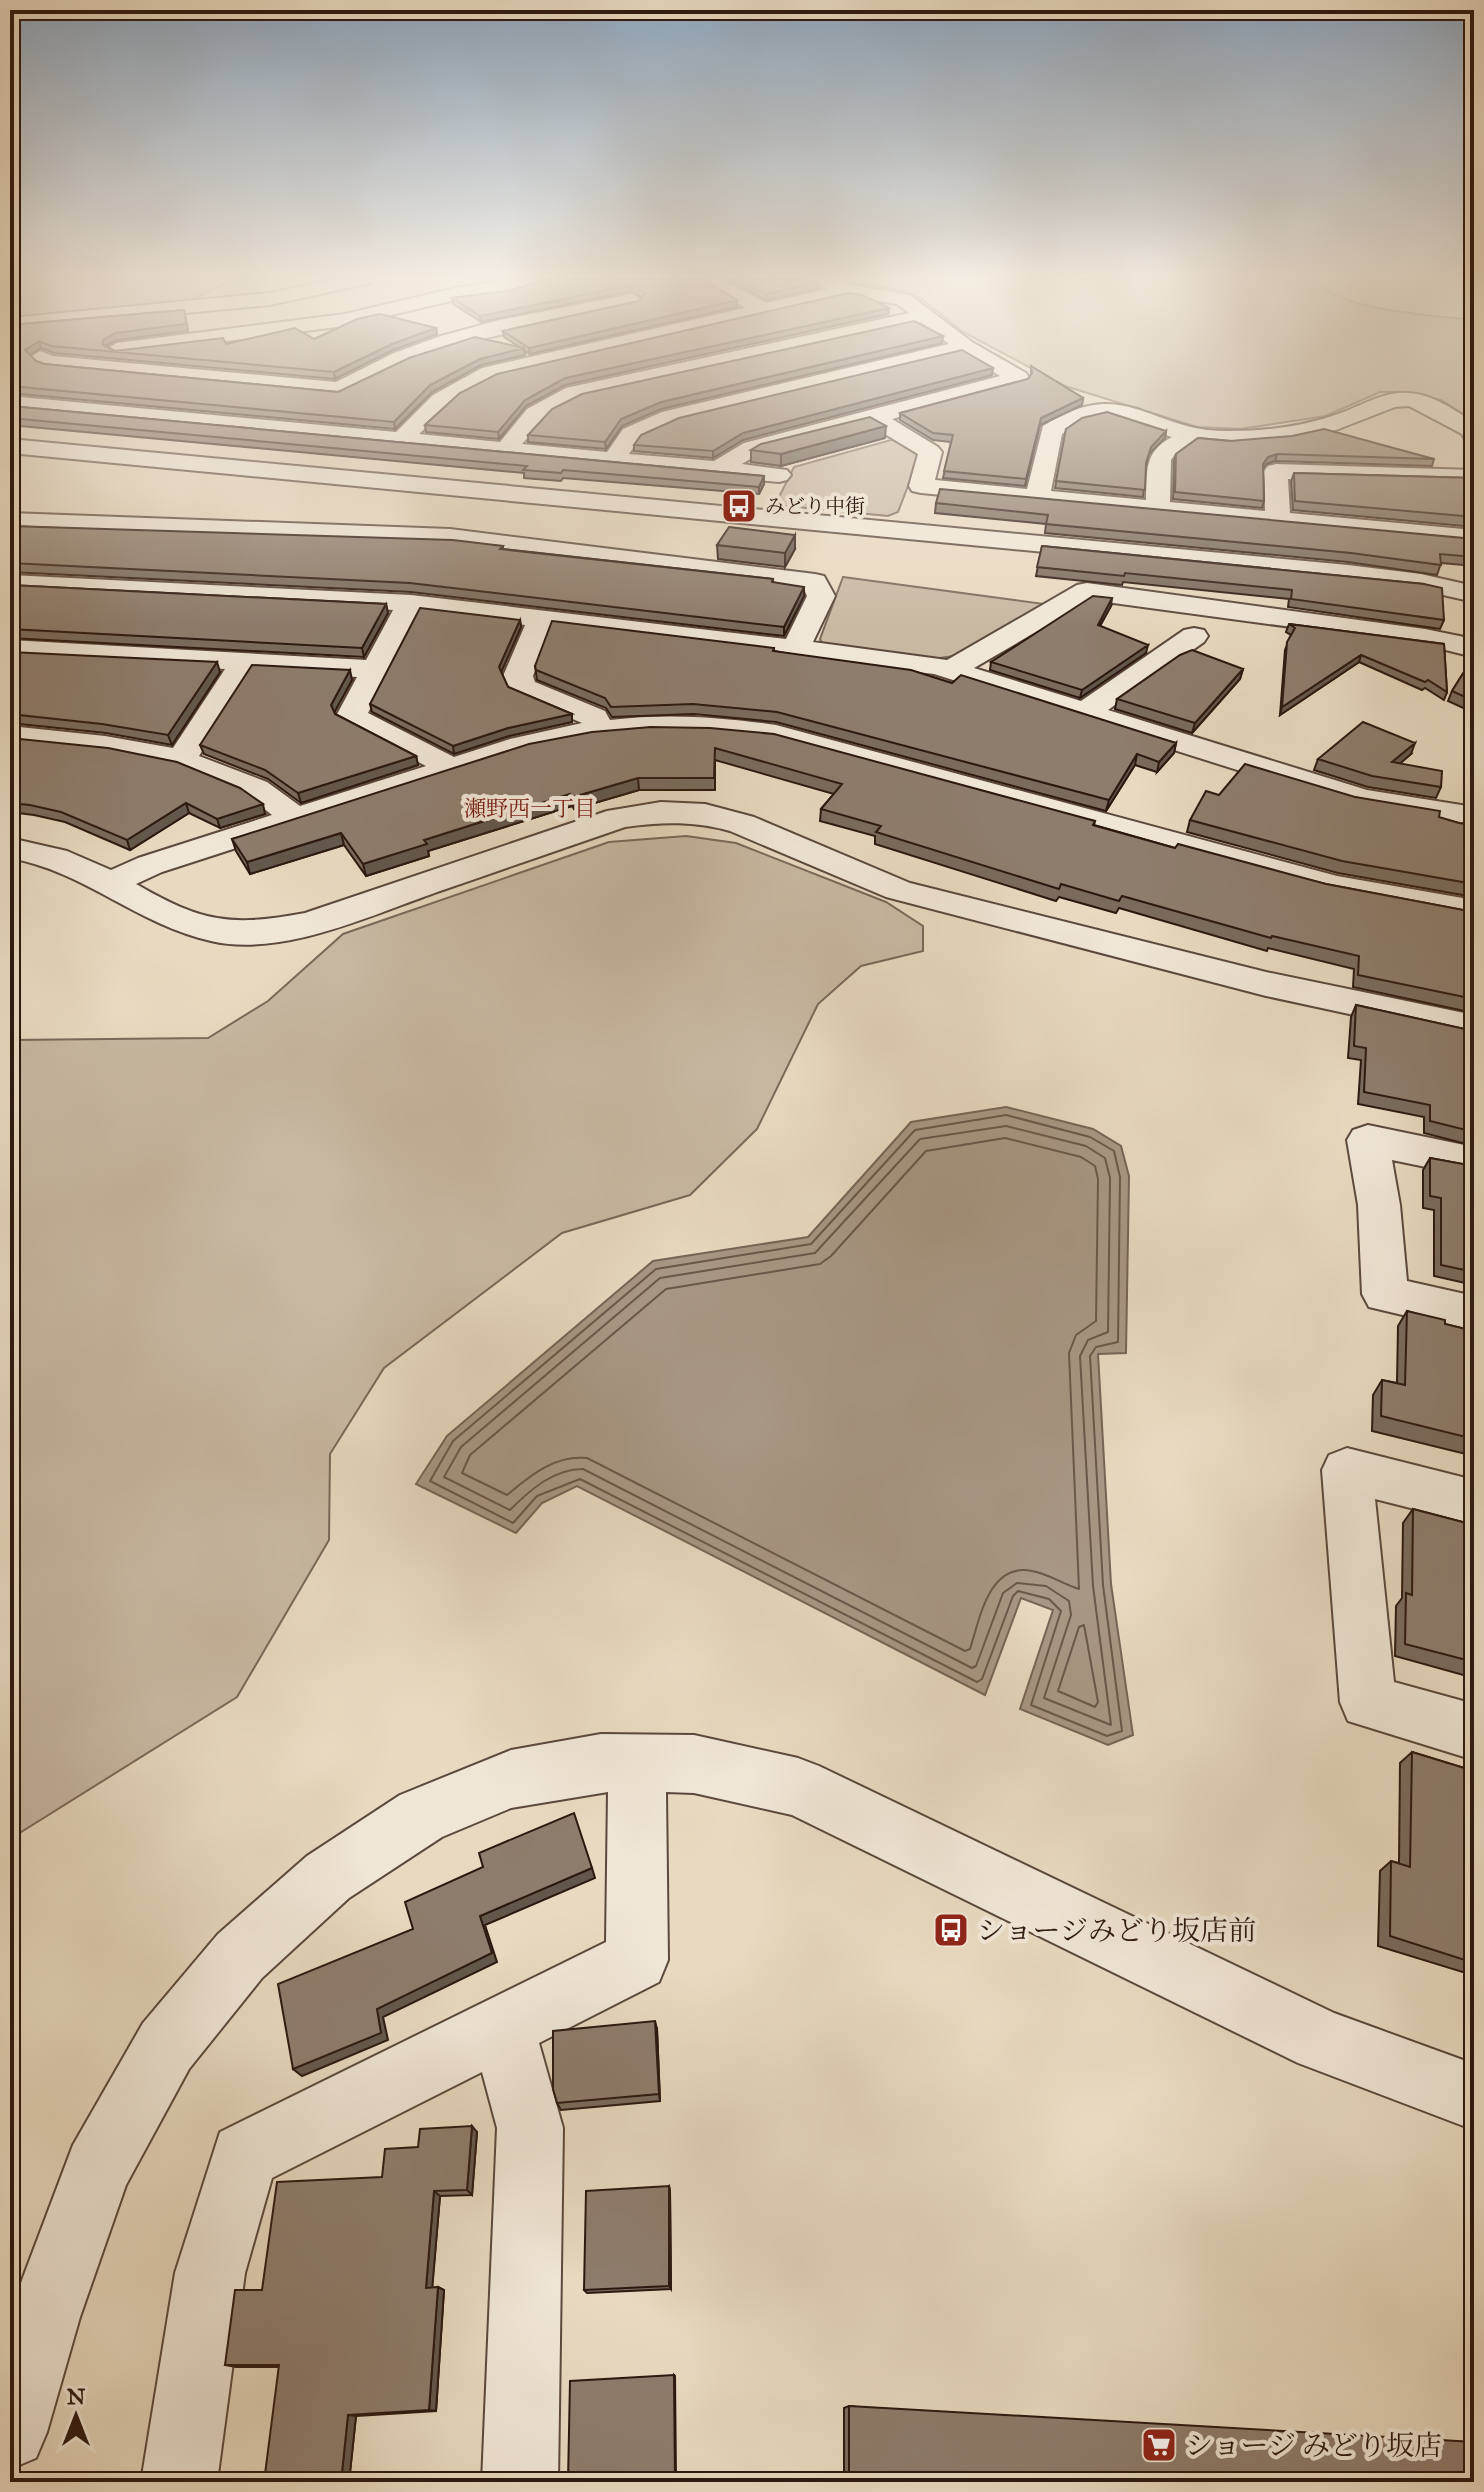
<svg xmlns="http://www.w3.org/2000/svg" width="1484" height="2492" font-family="'IM FELL Great Primer','Noto Serif JP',serif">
<rect width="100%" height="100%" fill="#e8d9c0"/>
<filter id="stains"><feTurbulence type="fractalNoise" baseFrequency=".0025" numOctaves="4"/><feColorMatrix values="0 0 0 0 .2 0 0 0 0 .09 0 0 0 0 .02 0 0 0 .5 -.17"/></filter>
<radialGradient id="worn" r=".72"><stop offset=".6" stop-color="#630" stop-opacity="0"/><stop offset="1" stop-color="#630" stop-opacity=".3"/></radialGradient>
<!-- green -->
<path fill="#c8b8a2" stroke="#7a6859" stroke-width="2" d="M10,279H234L189,301L10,318Z
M843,279H1315C1334,311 1438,316 1474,320V421L1441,400L1406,392H1380L1326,416L1240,429L1197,427L1065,386L963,332L923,300L902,291Z
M898,438L921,452L898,512L888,516L775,505L794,467Z
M843,577L1044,604L954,656L926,660L824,648L820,639Z
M686,836L736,843L886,902L923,926V951L861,966L818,1004L757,1129L690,1195L562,1233L384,1368L330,1454L329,1540L237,1697L10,1839V1040L208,1038L268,1001L343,934L609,842Z"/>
<!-- water -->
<path fill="#a89784" stroke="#776456" stroke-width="2" d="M1006,1107L1093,1129L1121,1146L1129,1176L1126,1353L1098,1354L1111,1584L1133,1735L1108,1745L1020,1709L1053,1610L1021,1598L985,1695L577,1486L542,1503L516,1533L416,1484L447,1436L653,1261L808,1237L911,1122Z"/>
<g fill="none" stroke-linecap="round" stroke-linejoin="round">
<!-- shore -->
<path stroke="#6a584a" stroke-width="2" d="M1006,1115L1090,1137L1114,1151L1120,1177L1118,1342L1096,1347L1090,1356L1103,1585L1122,1731L1107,1736L1031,1705L1061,1611L1049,1599L1018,1591L1013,1596L982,1679L977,1682L580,1479L537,1496L513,1523L430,1481L453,1441L656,1269L811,1244L915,1130Z
M1006,1126L1086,1146L1105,1158L1110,1178L1108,1332L1088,1340L1080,1356L1093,1586L1111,1725L1044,1698L1071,1615L1069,1601L1046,1586L1017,1583L1003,1593L976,1666L972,1668L583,1469C553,1469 530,1490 510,1510L444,1477L461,1447L660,1278L815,1253L920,1139Z
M1005,1138L1081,1157L1095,1166L1098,1179L1096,1321L1076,1335L1069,1353L1079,1589C1063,1584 1049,1574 1032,1571C989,1562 980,1618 970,1649L965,1651L587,1458C554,1455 531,1475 507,1495L462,1473L470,1455L666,1289L820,1264L831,1256L926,1151Z
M1084,1625L1098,1702L1095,1707L1058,1691L1079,1627Z"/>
<defs>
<path id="minor" d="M337,279H373L371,283L270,305L10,330V318L270,293Z
M515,279H541L539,283L512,293L455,300L345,326L117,355L107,349L117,343L345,314L455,288Z
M698,279H721L766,303L828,289L812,279H838L852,285L910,295L972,342L1026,373L1029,378L1026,383L892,419L938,447L942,452L935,480L1027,489L1043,426C1125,373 1149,432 1229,431C1264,431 1299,427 1332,416C1357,409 1381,391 1408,393C1433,394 1453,410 1474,422V443L1466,441L1462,434L1409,406L1395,407L1336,430L1290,440L1228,445L1196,442L1175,454L1171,460L1170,502L1265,511L1264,471L1268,466L1276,464L1474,470V484L1288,479L1290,513L1474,530V546L921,493L912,491L909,486L918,454L870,425L760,453L742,464L787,470L791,475L787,480L779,482L10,410V396L396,432L433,395L482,368L745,308ZM848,296L897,304L909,313L566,388L527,409L500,442L419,434L459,397L497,378ZM921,322L949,344L662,412L623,429L607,452L522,444L551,413L581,398ZM962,353L1000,376L744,443L714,461L629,454L639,439L678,422ZM1106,416L1172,437C1144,451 1147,471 1146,500L1051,491L1062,434L1080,422Z
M632,294L642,300L639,304L455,345L409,362L340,396L47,368L40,366L30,357L40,351L53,356L336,382L394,353L441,336L500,320Z
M10,439L1348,565L1421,574L1474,586V602L1421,590L1348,581L10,453Z
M10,513L450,529L815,574L824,576L835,596L813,642L947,660L1077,585L1087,583L1425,629L1474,639V657L1425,645L1091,600L974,668L1081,701L1184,630L1194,628L1204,630L1208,636L1204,642L1108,710L1367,790L1474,807V827L1351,806L934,674L551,628L533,676L535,682L605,711L610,720C667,713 720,717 776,725L1337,876L1474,900V922L1322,893L774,743C685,730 618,733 530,753L162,872L136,884C202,922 230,927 305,913L607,811L661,802L705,804L754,817L910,883L1266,972L1474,1015V1041L1266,996L886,897L730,831C694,821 662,822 625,827C563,848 502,870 440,891C374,914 282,958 211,941C138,925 84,871 10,858V838L67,851L111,870L138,858L272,815C201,756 97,753 10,744V726L105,736L173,748L225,669L10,658V640L366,660L393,610L10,591V575L411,595L786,639L807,596L804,589L450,545L10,529ZM420,612L525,625L503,676L512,693L582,723L510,739L454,757L368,713ZM253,671L357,677L336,716L340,722L426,766L300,806L267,782L199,756Z
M1368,1125L1474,1147V1177L1392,1160L1400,1205L1407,1281L1474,1296V1332L1369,1307L1362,1294L1358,1205L1347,1140L1353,1130Z
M1347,1448L1474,1480V1524L1375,1499L1394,1682L1474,1704V1760L1348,1721L1340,1702L1322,1470L1329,1455Z
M601,1734L694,1735L798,1758L819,1766L1334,2013L1474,2064V2130L1298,2063L792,1815L694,1793L666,1792L668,1960L659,1982L539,2043L563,2128L558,2482H482L497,2128L482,2072L272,2178L245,2273L217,2482H141L175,2273L220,2132L606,1942L608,1792L511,1808L442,1837L349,1898L262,1978L189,2069L126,2185L80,2317L47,2432L36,2458L10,2469V2312L73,2145L143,2023L218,1934L307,1856L400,1795L511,1750Z"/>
</defs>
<!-- minor casing -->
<use href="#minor" stroke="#5c483c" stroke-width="4"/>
<!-- minor -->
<use href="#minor" fill="#f0e6d6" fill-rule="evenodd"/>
</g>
<!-- wall -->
<path fill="#7a6b5d" stroke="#2d1810" stroke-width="2" d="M702,279L737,300V307L530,354L524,351L525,355L481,365L432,392L395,429L10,393V325L184,310L188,331L117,340L106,346L115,351L314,339L436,328L437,334L393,350L335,379L54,353L41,348L30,355L36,361L44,364L338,392L519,347L504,337L503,331L639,301L642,297L631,291L481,322L453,304L452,298Z
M728,279H806L819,282V288L766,300Z
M889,308L888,314L565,385L526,406L499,439L426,432L425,425L460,393Z
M942,343L661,409L622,426L606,449L528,442V435Z
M1031,366L1083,398L1082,405L1040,425L1025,486L943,478L951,442L933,440L900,420V413L1028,379L1031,375Z
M992,375L743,440L713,458L634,451V445Z
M10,406L764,476V484L759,494L563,478L561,481L524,478V473L10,425Z
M1066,429L1166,431L1165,438L1149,454L1146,466L1143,497L1055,488Z
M885,438L781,466L751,462V450Z
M1198,438L1434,459L1432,466L1275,461L1266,464L1263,468L1264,501L1262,508L1173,499L1174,461L1176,454Z
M1294,473L1474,478V527L1293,510L1291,482Z
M936,503L1474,539V566L1441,563L1437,575L1348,562L1045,533L1046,524L935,513Z
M10,526L503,546V549L773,579V582L804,596L784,636L411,592L10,572Z
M717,545L795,549L785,567L718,559Z
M1042,546L1424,584L1444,620L1440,629L1288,607L1289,599L1123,582L1122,585L1036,576Z
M10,585L386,604L388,613L364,657L10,638Z
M1111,606L1100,626L1146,653L1080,698L990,670L991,662Z
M520,620L521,627L501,672L508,687L572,714V722L509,736L454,754L372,712L370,704Z
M1289,624L1444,644L1447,692L1444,700L1425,688L1422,690L1359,662L1280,715L1285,650L1291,635L1286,632Z
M774,648V651L952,683L1176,743L1174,753L1157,772L1135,765L1106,811L776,722L694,714L612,717L606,708L537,680L535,666Z
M10,652L220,672L172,745L106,733L10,723Z
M1474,656V713L1448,701L1452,691Z
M1243,669L1240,679L1192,733L1115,709L1117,699Z
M352,680L334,712L335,714L416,756L418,765L301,803L268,779L204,754L200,745Z
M651,727L1095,821L1094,825L1175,848L1326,884L1474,912V1013L1353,987L1354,969L1268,948L1267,951L1119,908L1116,913L1059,897L1056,901L875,844V836L820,821L821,809L834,794L715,760V790H639L574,809L572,806L428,851L429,856L366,876L344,845L250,874L236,851L232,839Z
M10,738L265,814L220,828L189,813L130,850L65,822L34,815L10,812Z
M1411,754L1399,764L1441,787L1436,798L1368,787L1314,770L1318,759Z
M1219,795L1355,797L1459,823L1474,825V897L1338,873L1187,832L1190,820Z
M1356,1005L1474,1031V1146L1424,1133V1117L1358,1104L1361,1060L1348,1058L1351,1017Z
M1430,1158L1474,1166V1285L1434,1276V1210L1423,1208V1170Z
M1407,1311L1445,1324L1474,1331V1456L1372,1431L1373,1395L1382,1380L1397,1383L1398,1326Z
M1413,1509L1474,1525V1678L1395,1656L1396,1606L1402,1598L1403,1523Z
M1412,1752L1474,1771V1971L1469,1974L1378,1946L1380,1871L1391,1861L1399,1863L1400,1763Z
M657,2029L660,2101L561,2110L557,2103Z
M477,2132L472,2195L440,2196L432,2288L438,2287L444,2290L436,2411L356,2416L349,2482L279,2367H236L225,2365L262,2290L382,2177L418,2147Z
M669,2186L670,2191L671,2289L587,2293L584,2290Z
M849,2406L1474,2482H844V2408Z"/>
<!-- shaded-wall -->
<path fill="#63574c" stroke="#2d1810" stroke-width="2" d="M819,282V288L766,300V294Z
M631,285V291L481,322L480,316Z
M737,300V307L530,354L529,348Z
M889,308L888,314L565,385L526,406L499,439L498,432L525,400L565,378Z
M184,310L188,331L117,340L105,346L103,345V340L115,333Z
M436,328L437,334L393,350L335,379L334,372L392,344Z
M943,336L942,343L661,409L622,426L606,449L605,442L621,419L661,402Z
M39,341L41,348L27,357L25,350Z
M524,348L525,355L481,365L432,392L395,429L394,422L430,385L480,359Z
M993,368L992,375L743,440L713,458V451L743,433Z
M1083,398L1082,405L1040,425L1025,486L1041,418Z
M886,426L885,438L781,466V454Z
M1166,431L1165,438L1149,454L1151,447Z
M1277,454L1275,461L1266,464L1261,471L1263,464L1268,457Z
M764,476V484L759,494V487Z
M795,535V549L785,567V553Z
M804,587V596L784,636V627Z
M1112,598L1111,606L1096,633L1098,625Z
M386,604L388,613L364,657L362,648Z
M520,620L521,627L500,675L499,667Z
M1148,645L1146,653L1080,698L1082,690Z
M1361,655L1359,662L1280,715L1282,707Z
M217,662L220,672L172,745L168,735Z
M1243,669L1240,679L1192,733L1195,723Z
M350,670L352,680L333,715L331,705Z
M572,714V722L509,736L454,754L453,746L508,728Z
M1176,743L1174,753L1157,772L1159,762Z
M1415,743L1411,754L1388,774L1392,762Z
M1137,754L1135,765L1106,811L1109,800Z
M416,756L418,765L301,803L298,793Z
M638,778L639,790L574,809L573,797Z
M570,794L572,806L428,851L429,856L366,876L363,864L424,840Z
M186,803L189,813L130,850L127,840Z
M263,804L265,814L220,828L217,819Z
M341,833L344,845L250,874L247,862Z
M592,1868L595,1878L485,1925L497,1962L383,2017L388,2040L302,2076L293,2069L377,2009L480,1916Z
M655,2021L657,2029L660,2101L659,2094Z
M472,2126L477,2132L472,2195L467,2190Z
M669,2186L670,2191L671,2289L669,2286Z
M434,2191L440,2196L432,2291L426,2288Z
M438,2287L444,2290L436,2411L429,2410Z
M674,2375L675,2376L676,2480L675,2481Z
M348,2415L356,2416L349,2482H341Z"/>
<!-- building -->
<path fill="#8e7c6c" stroke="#2d1810" stroke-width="2" d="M546,279H702L737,300L529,348L503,331L639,301L645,293L631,285L480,316L452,298L512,290Z
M739,279H806L819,282L766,294Z
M848,293L862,295L889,308L565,378L525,400L498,432L425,425L460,393L497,374Z
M184,310L186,324L115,333L103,340V345L115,351L223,338L226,344L295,328L314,339L357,319L380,314L436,328L392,344L334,372L51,346L39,341L25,350L36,361L44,364L338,392L409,358L475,337L524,348L480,359L430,385L394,422L10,386V325Z
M914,321L943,336L661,402L621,419L605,442L528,435L552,409L582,394Z
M962,350L993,368L743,433L713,451L634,445L641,435L679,418Z
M1031,366L1083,398L1041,418L1026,479L944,471L953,435L933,433L900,413L1028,379L1032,373Z
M10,406L764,476L759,487L563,470L561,473L523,470L527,466L10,418Z
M1107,412L1166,431L1151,447L1146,463L1145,490L1056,481L1066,429L1082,418Z
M870,417L886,426L781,454L751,450L761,444Z
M1324,429L1434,459L1277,454L1268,457L1263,464L1264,501L1175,492L1176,454L1198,438L1230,441L1292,436Z
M1294,473L1474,478V517L1295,501Z
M940,489L1474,539V557L1440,554L1441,565L1351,553L1046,524L1048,515L936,503Z
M10,526L453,540L503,546L500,549L773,579L772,582L804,587L784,627L410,583L10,563Z
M729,527L795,535L785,553L717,545Z
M1042,546L1424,584L1442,588L1444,620L1291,599L1292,590L1125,573L1124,576L1037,567Z
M10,585L386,604L362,648L10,629Z
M1093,596L1112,598L1098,625L1148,645L1082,690L991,662Z
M420,608L520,620L499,667L508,687L572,714L508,728L453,746L370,704Z
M552,621L774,648L773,651L911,670L952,683L961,675L1176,743L1159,762L1137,754L1109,800L777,712L693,704L611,707L605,698L536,670L535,666Z
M1289,624L1444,644L1447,692L1428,680L1425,682L1361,655L1282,707L1287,642L1295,628Z
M1192,650L1243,669L1195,723L1117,699L1180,655Z
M10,652L217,662L168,735L102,724L10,714Z
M1474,656V701L1452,691Z
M252,665L350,670L331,705L335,714L416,756L298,793L265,770L200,745Z
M1363,722L1415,743L1392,762L1442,771L1441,787L1372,776L1318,759Z
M651,727L710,728L774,734L1095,821L1093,825L1175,848L1178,844L1326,884L1474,912V999L1358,975L1359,956L1272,936L1271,938L1122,896L1119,901L1061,884L1059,889L876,832L881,826L821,809L842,784L715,748L714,778H638L573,797L570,794L424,840L427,844L363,864L341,833L247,862L232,839L529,744L592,732Z
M10,738L108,748L177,762L240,788L263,804L217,819L186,803L127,840L61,812L30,805L10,803Z
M1245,764L1355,797L1440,811L1439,817L1459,823L1474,825V884L1342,861L1190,820L1206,791L1219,795Z
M1356,1005L1474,1031V1132L1430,1121V1105L1364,1092L1366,1048L1354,1046Z
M1430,1158L1474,1166V1272L1441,1265V1198L1430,1196Z
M1407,1311L1445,1320V1324L1474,1331V1439L1381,1416L1382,1380L1405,1385Z
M1413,1509L1474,1525V1662L1405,1644L1406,1593L1412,1595Z
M1412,1752L1474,1771V1963L1390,1936L1391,1861L1410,1867Z
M574,1813L592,1868L480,1916L492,1953L377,2009L381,2033L293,2069L278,1984L413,1929L405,1902L483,1867L479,1853Z
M655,2021L659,2094L557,2103L553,2089V2031Z
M472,2126L467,2190L434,2191L426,2288L438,2287L429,2410L348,2415L341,2482H264L279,2365H225L235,2290H262L277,2182L382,2177L385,2149L418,2147L420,2129Z
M669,2186V2286L584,2290L586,2191Z
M674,2375L675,2481L568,2482L570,2381Z
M849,2406L1474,2442V2482H849Z"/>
<!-- sky -->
<linearGradient id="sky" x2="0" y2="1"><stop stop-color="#8ea8c0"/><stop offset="0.44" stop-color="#f5eee3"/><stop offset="1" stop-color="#f5eee3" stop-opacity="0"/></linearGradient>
<rect width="1484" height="628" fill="url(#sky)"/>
<!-- icons -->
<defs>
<symbol id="bus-square" viewBox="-11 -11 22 22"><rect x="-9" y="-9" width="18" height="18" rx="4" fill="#8f2418" stroke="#f0e6d6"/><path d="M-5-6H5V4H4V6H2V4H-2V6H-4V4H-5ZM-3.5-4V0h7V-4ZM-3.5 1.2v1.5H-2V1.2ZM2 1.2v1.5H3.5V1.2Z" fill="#fff"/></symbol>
<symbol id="supermarket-square" viewBox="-11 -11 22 22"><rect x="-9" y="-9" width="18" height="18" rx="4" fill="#8f2418" stroke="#f0e6d6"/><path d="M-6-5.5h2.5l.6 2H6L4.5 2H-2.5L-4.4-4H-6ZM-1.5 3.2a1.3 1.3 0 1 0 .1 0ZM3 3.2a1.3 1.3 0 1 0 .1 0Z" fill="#fff"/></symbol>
</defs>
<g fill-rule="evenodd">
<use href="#bus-square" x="719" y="486" width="40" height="40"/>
<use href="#bus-square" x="931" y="1910" width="40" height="40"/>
<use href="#supermarket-square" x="1139" y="2425" width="40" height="40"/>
</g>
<g text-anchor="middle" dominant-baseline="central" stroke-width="8" stroke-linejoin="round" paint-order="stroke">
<!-- far-poi labels -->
<g font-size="20" fill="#2d1810" stroke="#f0e6d6" text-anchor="start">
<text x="765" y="506">みどり中街</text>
</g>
<!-- far-neighbourhood labels -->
<g font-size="22" fill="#7a1f14" stroke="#f0e6d6">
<text x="530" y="808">瀬野西一丁目</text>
</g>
<!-- near-poi labels -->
<g font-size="28" fill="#2d1810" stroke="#f0e6d6" text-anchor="start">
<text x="977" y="1930">ショージみどり坂店前</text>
<text x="1185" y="2445">ショージ みどり坂店</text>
</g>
</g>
<!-- margin -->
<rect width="1484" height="2492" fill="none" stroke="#e8d9c0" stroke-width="40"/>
<rect x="12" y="12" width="1460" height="2468" fill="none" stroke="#2d1810" stroke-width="4"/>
<rect x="20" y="20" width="1444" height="2452" fill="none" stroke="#2d1810" stroke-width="2"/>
<!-- north arrow -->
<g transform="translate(76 2416)" stroke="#f0e6d6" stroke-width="6" paint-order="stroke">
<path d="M0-6L14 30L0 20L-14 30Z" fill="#2d1810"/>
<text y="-12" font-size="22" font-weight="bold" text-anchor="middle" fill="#2d1810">N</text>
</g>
<rect width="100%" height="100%" filter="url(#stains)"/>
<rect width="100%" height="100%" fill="url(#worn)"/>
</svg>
